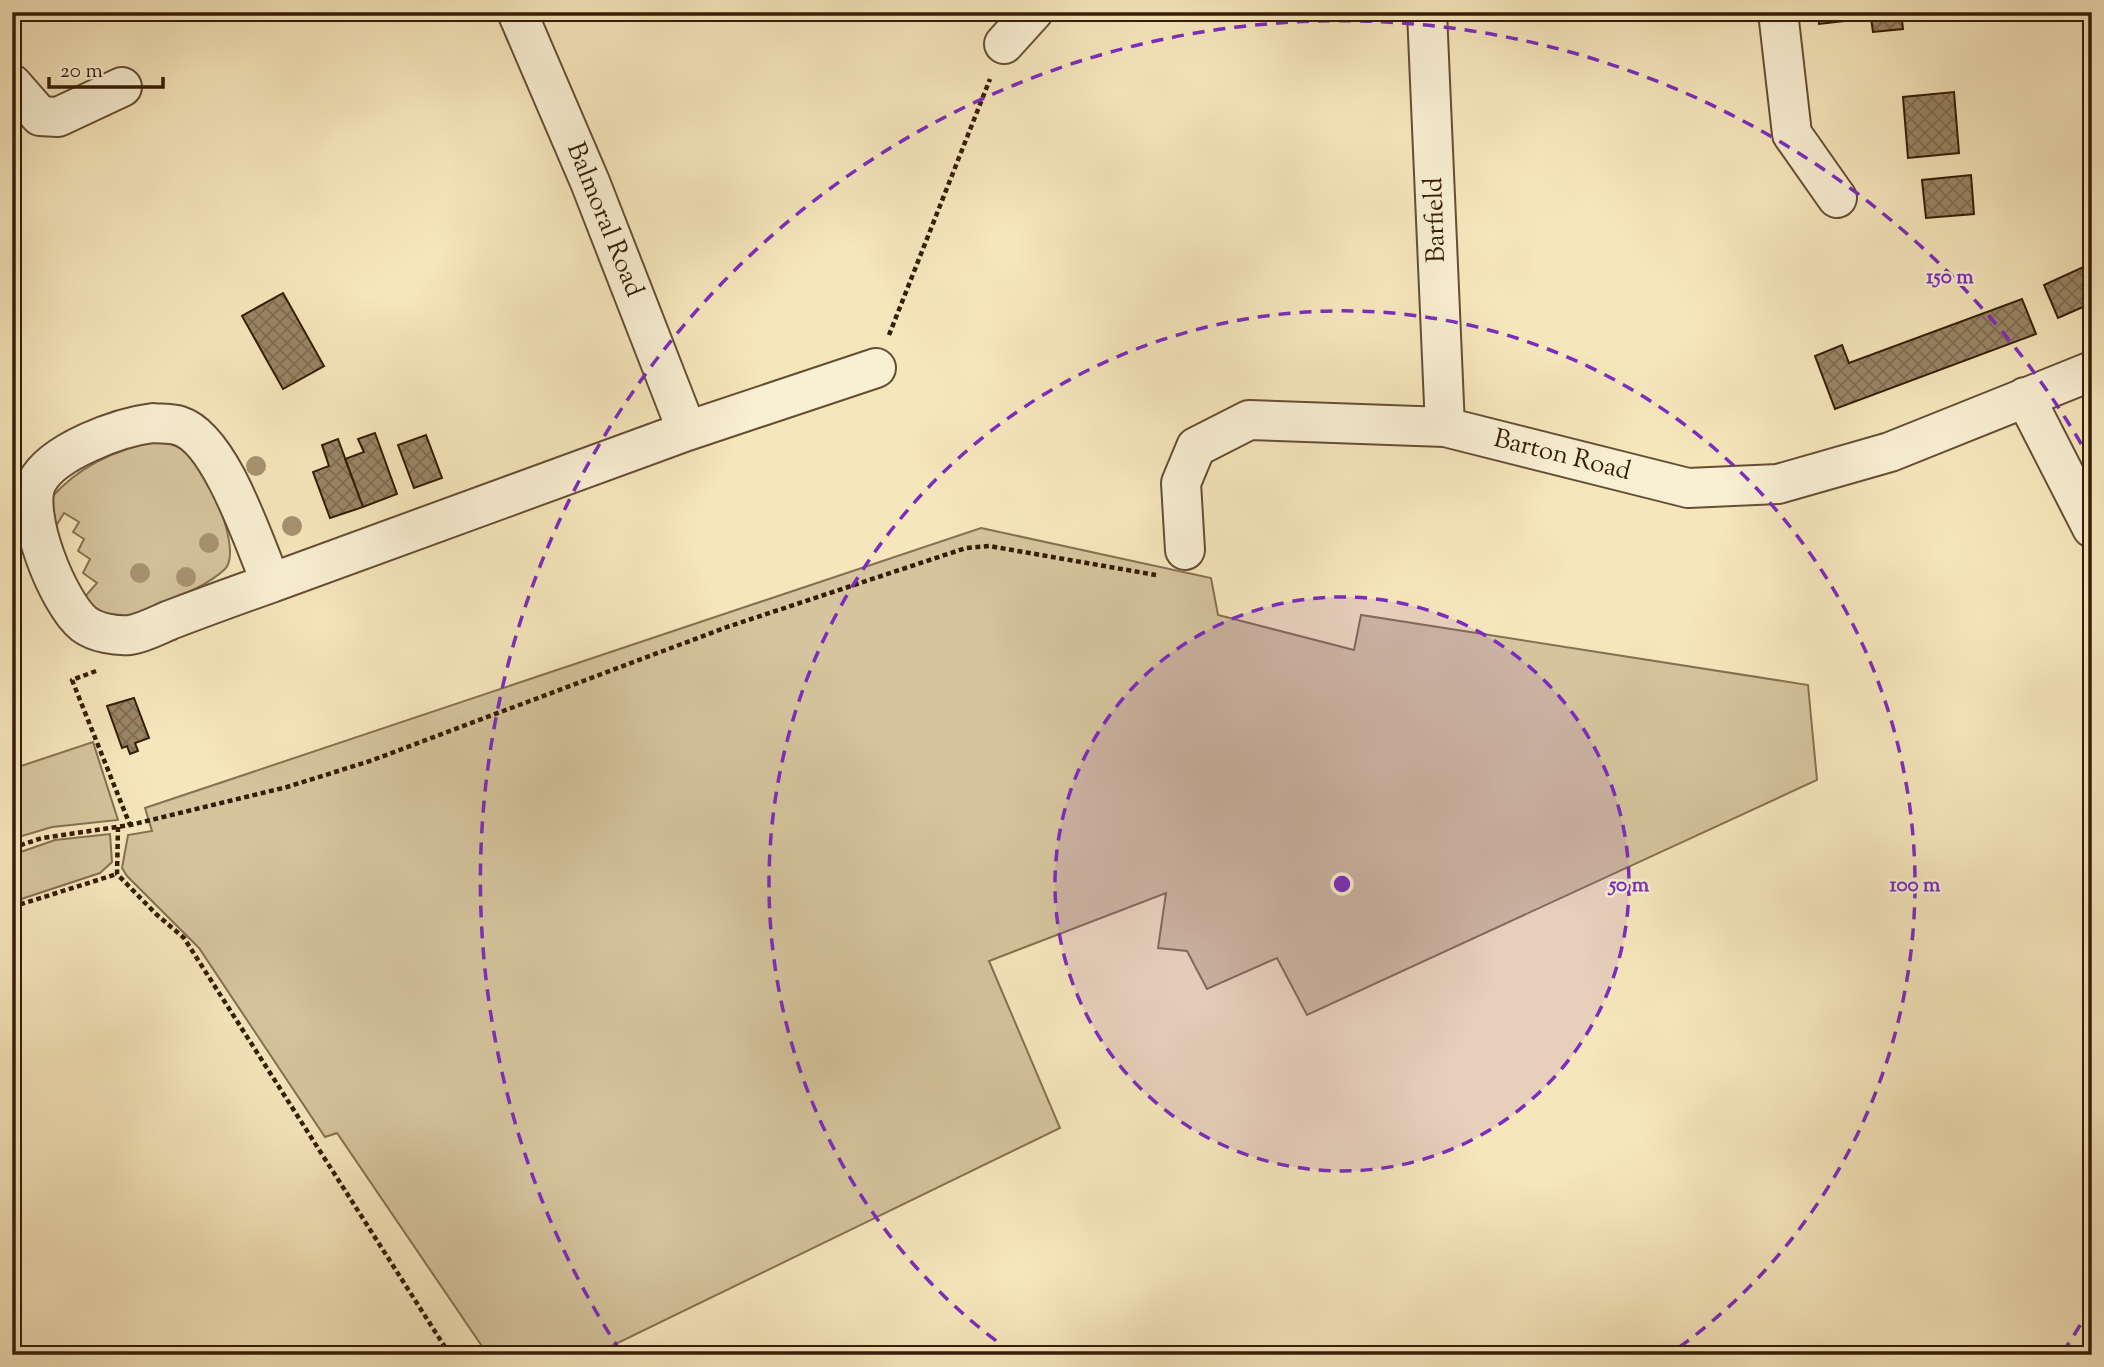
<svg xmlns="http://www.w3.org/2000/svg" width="2104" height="1367" font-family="'Sorts Mill Goudy',serif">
<defs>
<pattern id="building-cross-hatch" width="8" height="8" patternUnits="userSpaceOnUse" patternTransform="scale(1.75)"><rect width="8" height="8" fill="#9a8565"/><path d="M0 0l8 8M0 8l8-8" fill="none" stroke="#7e6c51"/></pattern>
</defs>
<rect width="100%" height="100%" fill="#f6e6bc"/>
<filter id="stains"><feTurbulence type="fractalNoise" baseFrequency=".00286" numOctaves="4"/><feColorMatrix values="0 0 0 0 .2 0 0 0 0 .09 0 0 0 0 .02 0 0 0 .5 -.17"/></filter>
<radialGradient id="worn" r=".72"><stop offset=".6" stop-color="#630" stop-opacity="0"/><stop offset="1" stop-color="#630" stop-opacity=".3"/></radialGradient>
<!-- green -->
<path fill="#d5c49d" stroke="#867052" stroke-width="2" d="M158,441C171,443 182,447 191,456C208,472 243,551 225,569C204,590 155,605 129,617L115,619L82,600L97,583L83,573L90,559L78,551L84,539L73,532L79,522L64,513L53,531L51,498C79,466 116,449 158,441Z
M981,528L1211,578L1218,615L1354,650L1361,615L1808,685L1817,780L1307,1015L1277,958L1207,989L1187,951L1158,948L1166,893L989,961L1060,1128L593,1355H488L337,1133L325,1137L199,948L127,876L122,868L128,835L152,831L145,808Z
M93,742L118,820L52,827L12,839V769Z
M110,834L112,862L100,873L12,902V855L55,840Z"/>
<!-- building -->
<path fill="url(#building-cross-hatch)" stroke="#361c06" stroke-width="2" d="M1817,12H1901L1903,29L1873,32L1871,18L1819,24Z
M1956,12H1989V18L1957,21Z
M1954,92L1959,153L1908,158L1903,97Z
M1971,175L1974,214L1926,218L1922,180Z
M2092,263V303L2058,318L2044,285Z
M283,293L324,366L283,389L242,316Z
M2022,299L2036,334L1835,409L1815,356L1842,345L1849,363Z
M375,433L397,494L363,507L345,459L364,452L358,439Z
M426,435L442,478L414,488L398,445Z
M338,439L363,507L330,518L313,472L329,466L322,445Z
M134,698L149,738L135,743L138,751L130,754L127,746L122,748L107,706Z"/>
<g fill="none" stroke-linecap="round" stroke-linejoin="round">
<defs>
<path id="minor" d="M517,12L590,182L687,431
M1427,12L1445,427
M1778,12L1792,134L1837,198
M1004,44L1033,12
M12,84L40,116L58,117L122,87
M2025,397L2092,528
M153,423C161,424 172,423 180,426C221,439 254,543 271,583C237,595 204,607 170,620C158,625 143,633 130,635C116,636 96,633 84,624C58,603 22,513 37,482C53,451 120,427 153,423Z
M1185,550L1181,483L1196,447L1249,420L1445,427L1688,488L1778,484L1890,452L2092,371
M271,583L687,431L876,368"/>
</defs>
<!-- minor casing -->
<use href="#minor" stroke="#664e34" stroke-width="42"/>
<!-- path -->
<path stroke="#361c06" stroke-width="4.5" stroke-dasharray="5 3.5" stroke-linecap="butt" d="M889,335L990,79
M96,671L72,680L130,825
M118,827L117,874L156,914L184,938L450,1355
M12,848L42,838L130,825L287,787L370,761L727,627L966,548L989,546L1156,575
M12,907L117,874"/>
<!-- minor -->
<use href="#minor" stroke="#f9efd3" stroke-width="38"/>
</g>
<!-- trees -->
<g fill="#a79271">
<circle cx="256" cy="466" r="10"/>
<circle cx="292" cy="526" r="10"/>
<circle cx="209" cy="543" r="10"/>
<circle cx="140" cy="573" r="10"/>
<circle cx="186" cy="577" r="10"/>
</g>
<!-- distance rings -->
<circle cx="1342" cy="884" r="287" fill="#7b2cbf" fill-opacity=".12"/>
<g fill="none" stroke="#7b2cbf" stroke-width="3.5" stroke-dasharray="12 9">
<circle cx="1342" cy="884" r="287"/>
<path d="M1013 1353A573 573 0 1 1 1671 1353"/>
<path d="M2091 1307A860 860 0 0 1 2063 1352M621 1352A860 860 0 1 1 2091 461"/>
</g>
<g text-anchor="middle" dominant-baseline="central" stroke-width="5" stroke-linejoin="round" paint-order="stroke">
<!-- street labels -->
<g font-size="26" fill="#361c06" stroke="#f9efd3">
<text transform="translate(604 220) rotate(68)">Balmoral Road</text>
<text transform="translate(1436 220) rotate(-92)">Barfield</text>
<text transform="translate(1562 456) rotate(14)">Barton Road</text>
</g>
</g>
<circle cx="1342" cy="884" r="10" fill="#7b2cbf" stroke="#f9efd3" stroke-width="3.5"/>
<g font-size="21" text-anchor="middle" font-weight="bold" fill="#7b2cbf" stroke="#f9efd3" stroke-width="5" stroke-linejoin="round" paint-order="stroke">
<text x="1950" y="283">150 m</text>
<text x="1629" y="891">50 m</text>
<text x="1915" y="891">100 m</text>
</g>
<!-- margin -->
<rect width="2104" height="1367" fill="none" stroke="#f6e6bc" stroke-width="42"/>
<rect x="14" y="14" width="2076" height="1339" fill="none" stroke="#361c06" stroke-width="3.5"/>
<rect x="21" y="21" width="2062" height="1325" fill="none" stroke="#361c06" stroke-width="2"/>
<!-- scale -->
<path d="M49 77v10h114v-10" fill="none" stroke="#361c06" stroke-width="3.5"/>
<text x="60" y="77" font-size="21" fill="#361c06" stroke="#f9efd3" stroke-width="5" paint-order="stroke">20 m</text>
<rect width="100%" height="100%" filter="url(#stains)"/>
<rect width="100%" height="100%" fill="url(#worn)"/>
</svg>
